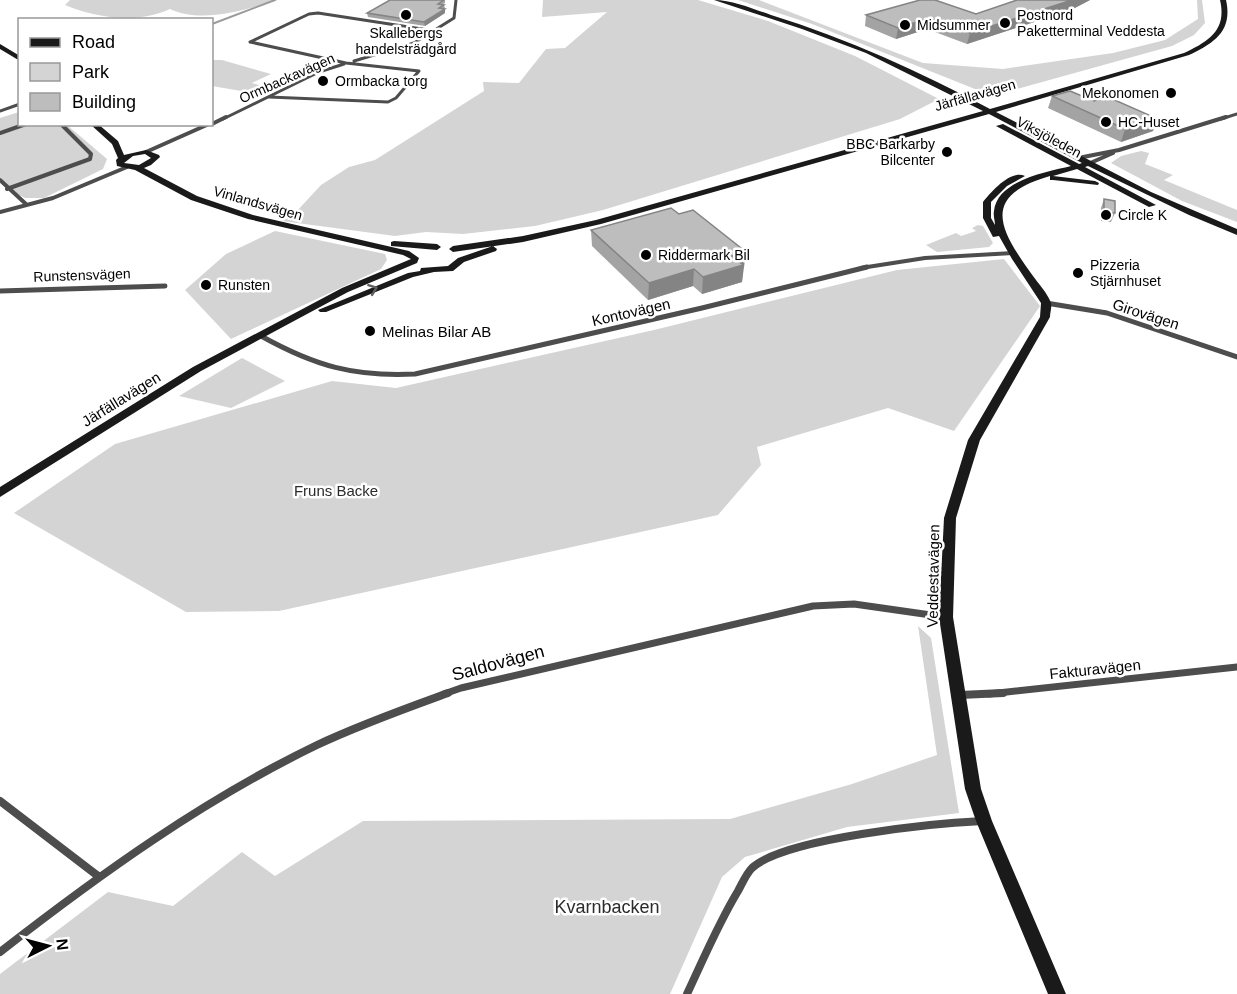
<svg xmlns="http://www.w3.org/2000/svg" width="1237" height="994" font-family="Helvetica,sans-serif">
<rect width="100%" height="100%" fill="#fff"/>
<!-- green -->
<path fill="#d4d4d4" d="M70,0H278C245,10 202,24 170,9C138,24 96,18 65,5Z
M543,0H698L768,21L855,56L939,99L900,119L603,210L535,226L463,234L426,232L395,236L282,221L296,212L321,185L349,167L375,160L484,91L483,82L519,83L546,49L565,48L607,12L542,17Z
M738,0H759L923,63L1003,69L1113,53L1165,40L1198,19L1197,0H1202L1205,23L1194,35L1172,46L1010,91L975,89L812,24Z
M212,60H222L271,74L252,83L262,86L247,92L212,86Z
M19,112L20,124L67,125L107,159L103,169L44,198H25L7,189L0,180V118Z
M1141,151L1149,153L1145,164L1173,175L1164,180L1237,210V222L1182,201L1111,163L1121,156Z
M978,225L983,226L993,243L989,247L937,252L926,245L956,233L961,236L976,231L972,228Z
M275,231L385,254L387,260L381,269L231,339L185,290L226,254Z
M1004,259L1040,306L954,431L888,408L757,447L761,465L718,515L279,611L186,612L14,513L115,444L332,381L396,388L654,330L897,270Z
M242,358L285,381L231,408L179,396Z
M918,626L931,638L959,813L847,827L745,857L722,877L670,994H0V974L108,892L173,906L242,852L275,876L363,821L730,819L852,784L937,755Z"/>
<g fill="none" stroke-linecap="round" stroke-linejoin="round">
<!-- stream -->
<path stroke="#9b9b9b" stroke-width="2" d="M212,24L275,0"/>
<!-- street-far4 -->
<path stroke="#4d4d4d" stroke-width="3" d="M250,42L346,63L419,71L396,98L388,102L269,97
M250,42L309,14L318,13L435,31
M354,61L414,43L454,18L456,0
M0,111L20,104
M223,119L319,72L344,64
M1221,119L1237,114"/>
<!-- street-far3 -->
<path stroke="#4d4d4d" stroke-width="4" d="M212,124L226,117
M0,133L26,124
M146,152L209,124
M1078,158L1119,150L1226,117
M1088,164L1113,153
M0,180L27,205
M7,189L90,159L91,154L61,124
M0,212L53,198L127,167
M861,268L925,258L1013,253"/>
<!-- street-far2 -->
<path stroke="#4d4d4d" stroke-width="5" d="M0,291L165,286
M1046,303L1107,313L1237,357
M261,336C315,366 354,377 415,374L702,308L867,267"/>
<!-- street-far1 -->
<path stroke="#4d4d4d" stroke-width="7" d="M444,694L461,688L813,606L854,604L945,617
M989,694L1237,667"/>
<!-- street -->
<path stroke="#4d4d4d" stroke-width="8" d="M960,695L1003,693
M0,801L98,876
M0,952C99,875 203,800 317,745C359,725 404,709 448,693
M687,994C703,960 718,924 738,891C742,884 746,874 752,868C784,838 936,823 983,821"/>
<!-- secondary -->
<path fill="#1a1a1a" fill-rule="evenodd" d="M714,0C733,0 753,9 771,15C848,39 919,71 990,109L1184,53C1209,41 1227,30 1220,0H1226C1233,31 1214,43 1189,55L996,112L1151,192L1237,229V235L1189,215L1088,166L1085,167L1156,205L1149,207L1077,169L1053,176L1095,181L1099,183L1098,185L1053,180H1050V176C980,196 999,229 1033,276C1038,283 1048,294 1051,303C1052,307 1050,313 1050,317L980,440L956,518L953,617L981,789L992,821L1066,994H1048L976,821L965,789L939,617L944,518L968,440L1040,317L1041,303L1012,259L999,236L993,237L983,218V202C991,192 1011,169 1025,176L1007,186L991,202V218L995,225C995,221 993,215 994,211C997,180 1047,172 1071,166L996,126L1003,124L1079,164L1082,163L989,114L601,224L523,242L453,252L449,249L453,246L523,236L596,220L983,111L866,53L802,29Z
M0,44L20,56V61L0,49Z
M90,124H98L118,141L124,155L146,150L159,155L160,157L151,165L144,168L197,196L253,215L409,251L419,258L417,263L348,292L201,371L0,497V487L193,367L342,288L411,259L403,255L248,219L191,200L135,170L117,166L116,160L118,158L112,144ZM145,154L151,158L139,165L124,163L133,156Z
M394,241L437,244L441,247L437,250L391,246V242Z
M493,246L497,249L496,251L464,262L453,271L434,272L413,277L326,312H320L318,310L408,273L420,271L421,268L448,266L458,258Z"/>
</g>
<!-- wall -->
<path fill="#a3a3a3" d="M445,0V3L443,4L444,5L445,8L443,9H445V13L425,26L368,17L367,13Z
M1017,0H1090L1071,10L967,44L927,29L896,39L865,26L866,15L976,14Z
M1052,96L1094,101L1153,131L1121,142L1048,108Z
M1104,199L1115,213L1111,222L1101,221V208Z
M591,230L744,269H743L742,282L702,294L693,286L648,300L592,246Z"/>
<!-- shaded-wall -->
<path fill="#848484" d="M1072,0H1090L1071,10L967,44L970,33Z
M445,9V13L425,26L424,22Z
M929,18L927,29L896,39L898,28Z
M1158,119L1153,131L1121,142L1125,129Z
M746,252L742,282L702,294L703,277L732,256Z
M694,269L693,286L648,300L649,283Z"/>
<!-- building -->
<path fill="#bdbdbd" stroke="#848484" stroke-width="1.5" d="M390,0H444L438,4L444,5L439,8L445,9L424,22L367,13Z
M920,0H935L976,14L1017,0H1072L970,33L929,18L898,28L866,15Z
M1070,91L1094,101L1108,97L1158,119L1125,129L1052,96Z
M1104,199L1115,201V213L1104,212Z
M671,208L679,214L693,210L746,252L732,256L743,265L703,277L694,269L649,283L591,230Z"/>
<!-- one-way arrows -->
<defs><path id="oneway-chevron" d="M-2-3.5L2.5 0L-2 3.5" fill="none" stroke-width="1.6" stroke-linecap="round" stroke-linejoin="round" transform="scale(1.5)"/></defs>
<use stroke="#5f5f5f" href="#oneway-chevron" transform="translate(373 289) rotate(-21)"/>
<!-- markers -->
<g fill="#000" stroke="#fff" stroke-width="2">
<circle cx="406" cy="15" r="6"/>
<circle cx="1005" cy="23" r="6"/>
<circle cx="905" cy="25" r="6"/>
<circle cx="323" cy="81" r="6"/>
<circle cx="1171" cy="93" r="6"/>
<circle cx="1106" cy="122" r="6"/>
<circle cx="947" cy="152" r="6"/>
<circle cx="1106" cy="215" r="6"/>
<circle cx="646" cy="255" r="6"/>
<circle cx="1078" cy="273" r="6"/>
<circle cx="206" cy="285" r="6"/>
<circle cx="370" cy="331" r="6"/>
</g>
<g text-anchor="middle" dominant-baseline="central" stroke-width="5" stroke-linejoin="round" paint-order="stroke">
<!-- far-poi labels -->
<g font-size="14" fill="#000" stroke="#fff" text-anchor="start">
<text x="1017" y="15">Postnord<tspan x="1017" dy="16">Paketterminal Veddesta</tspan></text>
<text x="917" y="25">Midsummer</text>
<text x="406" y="33" text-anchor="middle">Skallebergs<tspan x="406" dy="16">handelsträdgård</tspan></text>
<text x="335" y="81">Ormbacka torg</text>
<text x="1159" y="93" text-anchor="end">Mekonomen</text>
<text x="1118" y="122">HC-Huset</text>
<text x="935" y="144" text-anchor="end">BBC Barkarby<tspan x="935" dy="16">Bilcenter</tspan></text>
<text x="1118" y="215">Circle K</text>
<text x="658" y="255">Riddermark Bil</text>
<text x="1090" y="265">Pizzeria<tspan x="1090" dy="16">Stjärnhuset</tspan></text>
<text x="218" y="285">Runsten</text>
</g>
<!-- far-street labels -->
<g font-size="14" fill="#000" stroke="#fff">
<text transform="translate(287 78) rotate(-24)">Ormbackavägen</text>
<text transform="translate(975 95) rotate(-16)">Järfällavägen</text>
<text transform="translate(1049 137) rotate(28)">Viksjöleden</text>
<text transform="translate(258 203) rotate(16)">Vinlandsvägen</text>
<text transform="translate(82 275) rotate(-2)">Runstensvägen</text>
</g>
<!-- street labels -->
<g font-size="15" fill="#000" stroke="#fff">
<text transform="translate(631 312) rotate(-13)">Kontovägen</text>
<text transform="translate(1146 314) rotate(18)">Girovägen</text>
<text transform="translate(121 399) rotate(-32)">Järfällavägen</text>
<text transform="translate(933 576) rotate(-89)">Veddestavägen</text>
<text transform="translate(1095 669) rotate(-6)">Fakturavägen</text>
</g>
<!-- poi labels -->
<g font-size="15" fill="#000" stroke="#fff" text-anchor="start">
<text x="382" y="331">Melinas Bilar AB</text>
</g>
<!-- park labels -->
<g font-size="15" fill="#2b2b2b" stroke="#fff">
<text x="336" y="490">Fruns Backe</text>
</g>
<!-- near-street labels -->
<g font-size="18" fill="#000" stroke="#fff">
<text transform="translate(498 663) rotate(-15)">Saldovägen</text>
</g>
<!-- near-park labels -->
<g font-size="18" fill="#2b2b2b" stroke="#fff">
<text x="607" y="907">Kvarnbacken</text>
</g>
</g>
<!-- legend -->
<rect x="18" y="18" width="195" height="108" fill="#ffffff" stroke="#999999" stroke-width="1.5"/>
<rect x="30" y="38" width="30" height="9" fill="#1a1a1a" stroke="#999999" stroke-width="1.5"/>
<text x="72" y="48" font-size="18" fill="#000000">Road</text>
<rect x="30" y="63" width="30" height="18" fill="#d4d4d4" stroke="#999999" stroke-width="1.5"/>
<text x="72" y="78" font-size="18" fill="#000000">Park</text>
<rect x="30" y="93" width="30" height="18" fill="#bdbdbd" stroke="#999999" stroke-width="1.5"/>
<text x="72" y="108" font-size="18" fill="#000000">Building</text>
<!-- north arrow -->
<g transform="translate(48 946) rotate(84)" stroke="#ffffff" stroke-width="4.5" paint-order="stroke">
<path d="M0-4.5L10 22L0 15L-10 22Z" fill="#000000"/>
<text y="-9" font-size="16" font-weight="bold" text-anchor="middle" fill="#000000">N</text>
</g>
</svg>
